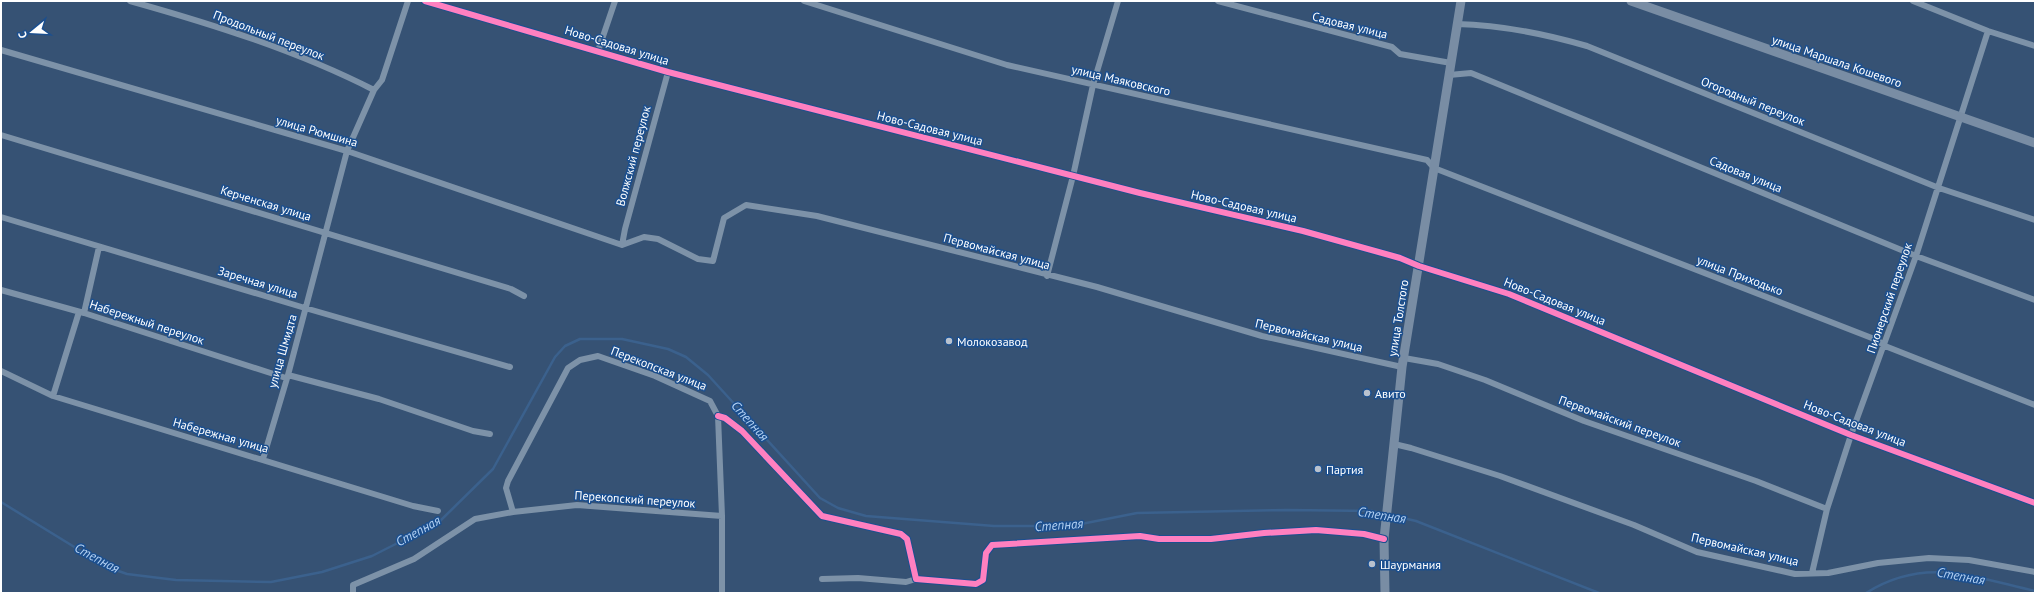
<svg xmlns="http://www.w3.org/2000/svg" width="2036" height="594" font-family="'PT Sans',sans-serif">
<rect width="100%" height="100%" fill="#365274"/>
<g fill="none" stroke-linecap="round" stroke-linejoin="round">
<!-- stream -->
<path stroke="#3b618d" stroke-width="2.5" d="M1,502L107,567L127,574L176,580L271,582L322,572L372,556L439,522L493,469L555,357L565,346L580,339H622L668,349L686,357L708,375L820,498L838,508L866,516L994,526H1071L1137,513L1288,510L1372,511L1385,514
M1390,515L1416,521L1599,593
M1866,593C1925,556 1973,577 2035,591"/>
<!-- street -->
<path stroke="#7d92a8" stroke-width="6" d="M130,1C212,24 298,51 374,90
M425,1L668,72L1140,193L1303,231L1400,258L1419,266L1509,294L1851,435L2035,503
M804,1L1007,65L1427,160L1434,168L1877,340L1885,346L2035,405
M1218,1L1392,47L1400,54L1451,63
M1913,1L1988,31L2035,46
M1457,24C1501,25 1545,34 1587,46L1939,188L2035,220
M1,50L347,151L622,245
M598,51L615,1
M1449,75L1471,73L1916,256L2035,300
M1,135L511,289L524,296
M1,217L305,308L510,367
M622,245L644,237L658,239L698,259L713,261L724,218L746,205L817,216L1097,287L1262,336L1402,367
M622,245L625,229L668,72
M1047,276L1073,176L1093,85L1118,1
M1,290L84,313L286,378
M84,313L99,247
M1404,358L1438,364L1485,380L1584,421L1756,481L1827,509
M1,371L53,396L413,506L438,511
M288,375L379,399L473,431L490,434
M53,396L79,312
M718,416L725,418L742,431L822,516L901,534L907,539L916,579L976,584L983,580L986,553L992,545L1140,536L1159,539H1211L1264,533L1316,530L1364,534L1384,539
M1394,444L1411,448L1500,476L1634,525L1697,552L1795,574L1828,573L1878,563L1929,558L1969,560L2035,572
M263,459L288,375L347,151L374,90L382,80L408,1
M513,512L506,488L508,481L568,368L580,360L598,356L655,376L710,401L718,416L722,516V593
M1812,573L1827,509L1851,435L1916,256L1988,31
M822,579L858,578L906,582L916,579
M353,593V585L414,559L475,519L513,512L577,505L722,516"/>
<!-- secondary -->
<path stroke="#798da4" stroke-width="9" d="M1631,1L2035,143
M1385,593L1384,539L1402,367L1461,1"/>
<defs>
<path id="cycleway" d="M425,1L668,72L1140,193L1303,231L1400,258L1419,266L1509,294L1851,435L2035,503
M718,416L725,418L742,431L822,516L901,534L907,539L916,579L976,584L983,580L986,553L992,545L1140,536L1159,539H1211L1264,533L1316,530L1364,534L1384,539"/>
</defs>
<!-- cycleway casing -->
<use href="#cycleway" stroke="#1b4f8f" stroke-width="8"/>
<!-- cycleway -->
<use href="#cycleway" stroke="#ff80c0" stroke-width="6"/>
</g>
<!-- markers -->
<g fill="#b9c2ce" stroke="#1b4f8f" stroke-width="1.5">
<circle cx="949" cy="341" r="4"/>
<circle cx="1367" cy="393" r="4"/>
<circle cx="1318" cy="469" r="4"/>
<circle cx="1372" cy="564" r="4"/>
</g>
<g text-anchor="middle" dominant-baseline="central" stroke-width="3" stroke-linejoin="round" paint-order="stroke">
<!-- street labels -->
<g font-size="12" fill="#fff" stroke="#1b4f8f">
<text transform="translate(1350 25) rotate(14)">Садовая улица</text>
<text transform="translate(269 35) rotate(21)">Продольный переулок</text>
<text transform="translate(617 45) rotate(17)">Ново-Садовая улица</text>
<text transform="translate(1837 61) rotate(19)">улица Маршала Кошевого</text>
<text transform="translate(1121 80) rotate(13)">улица Маяковского</text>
<text transform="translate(1753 101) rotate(22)">Огородный переулок</text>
<text transform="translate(930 128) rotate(14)">Ново-Садовая улица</text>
<text transform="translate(317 131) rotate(16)">улица Рюмшина</text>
<text transform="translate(633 156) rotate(-75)">Волжский переулок</text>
<text transform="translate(1746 174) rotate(22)">Садовая улица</text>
<text transform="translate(266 203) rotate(17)">Керченская улица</text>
<text transform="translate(1244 206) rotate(13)">Ново-Садовая улица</text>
<text transform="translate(997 251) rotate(15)">Первомайская улица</text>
<text transform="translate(1740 275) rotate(21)">улица Приходько</text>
<text transform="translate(258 282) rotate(17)">Заречная улица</text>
<text transform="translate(1889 298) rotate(-71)">Пионерский переулок</text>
<text transform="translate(1555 301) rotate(22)">Ново-Садовая улица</text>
<text transform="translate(1398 318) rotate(-81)">улица Толстого</text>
<text transform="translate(147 322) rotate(18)">Набережный переулок</text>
<text transform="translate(1309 335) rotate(13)">Первомайская улица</text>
<text transform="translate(282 351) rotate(-74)">улица Шмидта</text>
<text transform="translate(659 368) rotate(21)">Перекопская улица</text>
<text transform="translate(1620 421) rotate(20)">Первомайский переулок</text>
<text transform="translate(1855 423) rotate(21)">Ново-Садовая улица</text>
<text transform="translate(221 435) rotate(16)">Набережная улица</text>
<text transform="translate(635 499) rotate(4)">Перекопский переулок</text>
<text transform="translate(1745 549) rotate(13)">Первомайская улица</text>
</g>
<!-- poi labels -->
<g font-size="12" fill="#fff" stroke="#1b4f8f" text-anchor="start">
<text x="957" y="341">Молокозавод</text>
<text x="1375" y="393">Авито</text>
<text x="1326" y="469">Партия</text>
<text x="1380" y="564">Шаурмания</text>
</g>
<!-- water labels -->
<g font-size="13" font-style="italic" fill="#b5d3f5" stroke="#1b4f8f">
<text transform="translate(750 421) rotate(48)">Степная</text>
<text transform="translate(1382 515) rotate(9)">Степная</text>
<text transform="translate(1059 525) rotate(-4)">Степная</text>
<text transform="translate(418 531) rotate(-29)">Степная</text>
<text transform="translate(97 558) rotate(28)">Степная</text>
<text transform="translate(1961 576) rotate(10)">Степная</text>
</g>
</g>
<!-- border -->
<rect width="2036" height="594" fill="none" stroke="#ffffff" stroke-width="4"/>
<!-- north arrow -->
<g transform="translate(32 32) rotate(252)" stroke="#1b4f8f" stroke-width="3" paint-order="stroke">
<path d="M0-3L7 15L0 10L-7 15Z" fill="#ffffff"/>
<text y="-6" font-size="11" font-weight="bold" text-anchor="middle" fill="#ffffff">С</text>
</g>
</svg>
